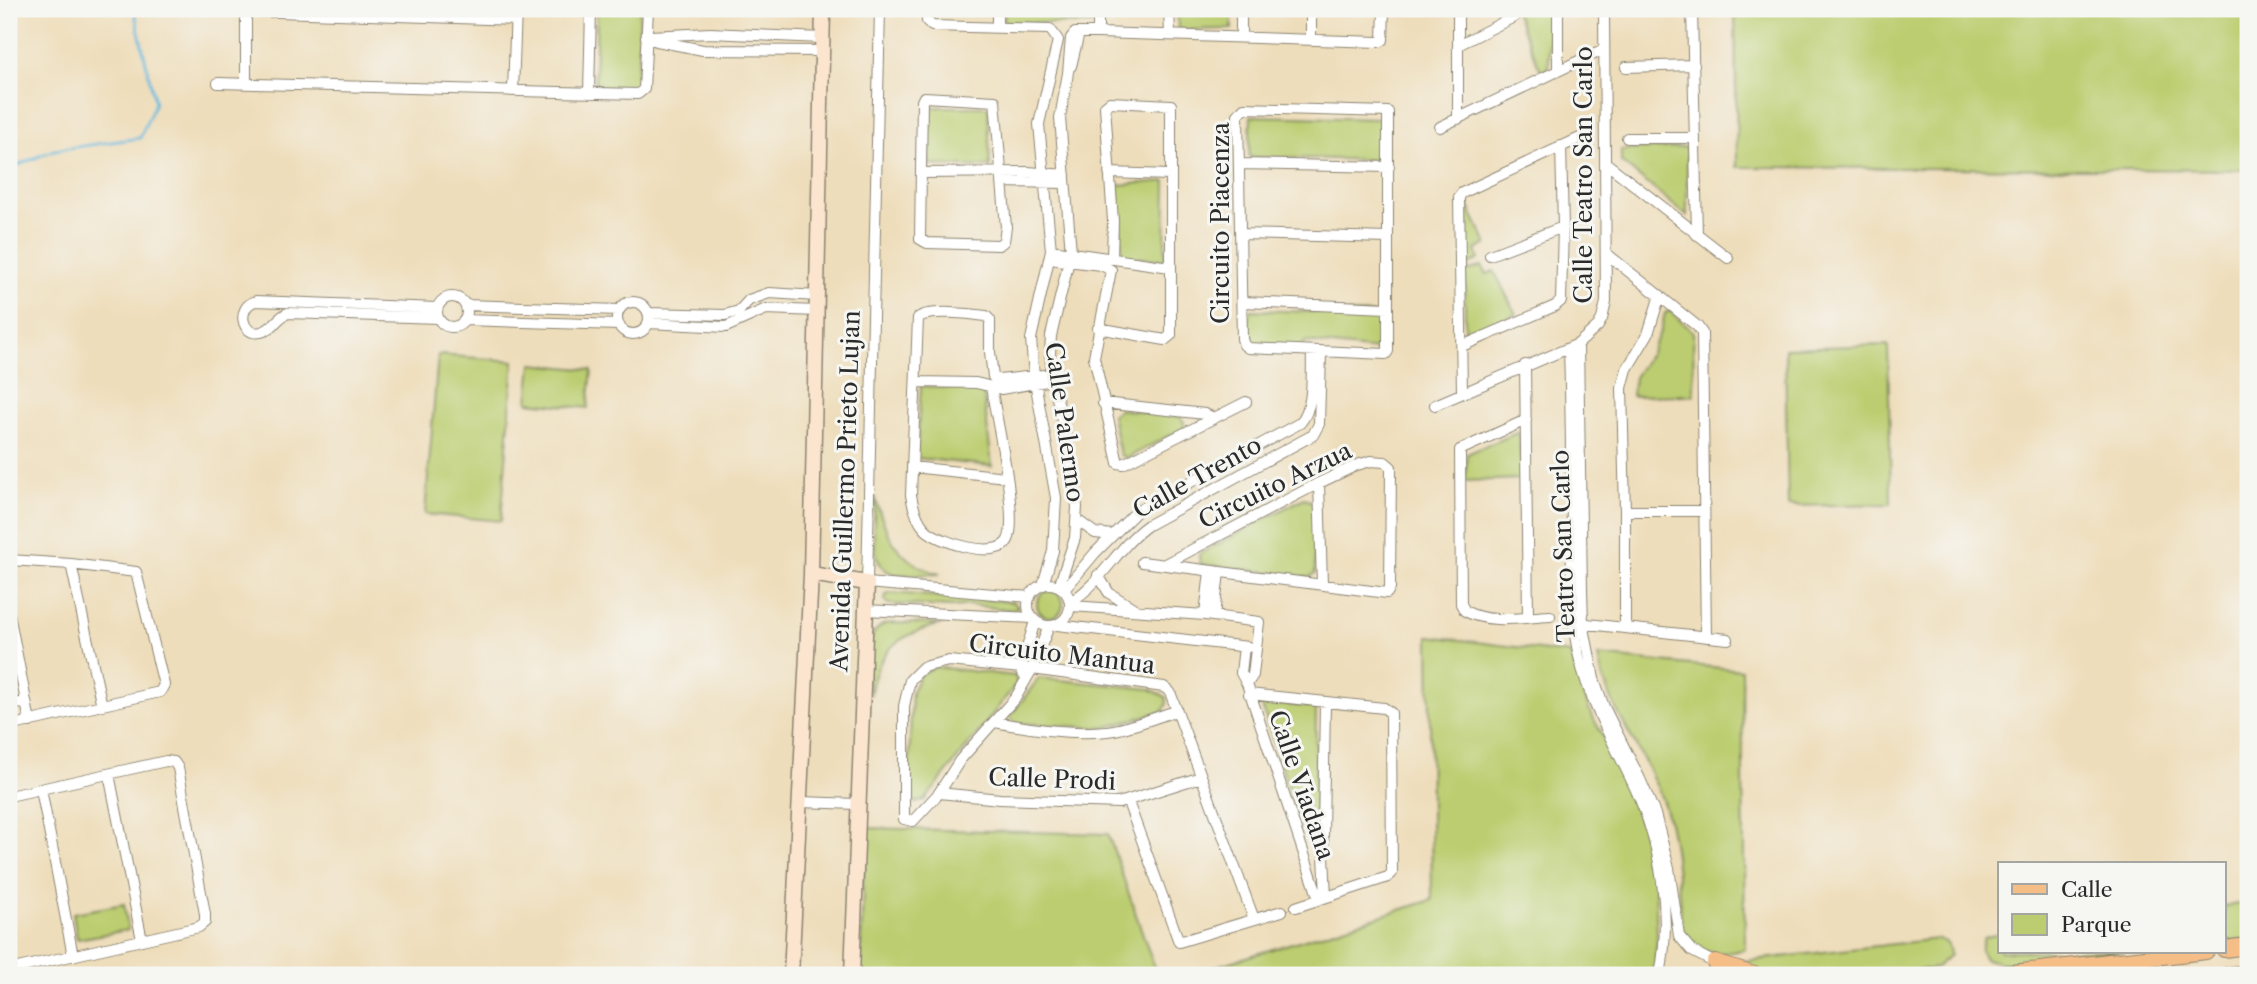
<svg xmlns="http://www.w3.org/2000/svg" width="2257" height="984" font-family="'Libre Caslon Text',serif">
<rect width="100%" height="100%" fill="#f6f6f2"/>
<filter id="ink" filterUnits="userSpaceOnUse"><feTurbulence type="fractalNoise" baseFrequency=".0143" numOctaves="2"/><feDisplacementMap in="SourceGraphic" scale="14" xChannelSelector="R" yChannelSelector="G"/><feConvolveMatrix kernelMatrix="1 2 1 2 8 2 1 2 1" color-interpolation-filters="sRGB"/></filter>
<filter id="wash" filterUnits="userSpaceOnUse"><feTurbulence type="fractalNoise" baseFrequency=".00686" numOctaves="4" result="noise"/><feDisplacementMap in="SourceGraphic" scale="28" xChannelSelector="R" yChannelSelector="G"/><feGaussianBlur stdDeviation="1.57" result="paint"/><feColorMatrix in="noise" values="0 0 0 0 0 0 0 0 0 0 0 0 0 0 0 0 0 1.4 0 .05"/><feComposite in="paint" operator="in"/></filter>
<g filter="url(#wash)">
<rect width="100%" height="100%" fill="#eeddba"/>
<!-- green -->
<path fill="#bbcd70" stroke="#737c4e" stroke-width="2" d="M597,9H640L637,83L634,89L600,88L595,82Z
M1005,9H1091L1092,24L1004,22Z
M1177,9H1232V29L1178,30Z
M1514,9H1548L1549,68L1541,71Z
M1735,9H2248V170L1737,167Z
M930,107H988L990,167L929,165Z
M1251,116L1380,119L1381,160L1249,157Z
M1687,147V216L1621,162V150Z
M1166,181L1165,260L1122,256L1118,185Z
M1466,201L1487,244L1476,250L1479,259L1467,266Z
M1482,266L1487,274L1494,271L1516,314L1465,336V272Z
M1250,310L1381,314L1383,339L1377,350L1305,342L1299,350L1254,343L1247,338Z
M1670,311L1693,332L1694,395L1632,396L1634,377L1650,354L1661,330L1665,313Z
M1888,345L1891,504L1788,506L1785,348Z
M438,355L514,361L501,521L425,514Z
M532,364L592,370L588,408L528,402Z
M921,386L983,390L992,466L916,458Z
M1119,409L1180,417L1184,422V428L1127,458L1120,455L1112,415Z
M1519,432L1521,479L1465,481L1467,454Z
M875,497C886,536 898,563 940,574C925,574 910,576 896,574C866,571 875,519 875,497Z
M1304,498L1314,503L1315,573L1309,577L1200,564L1199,554Z
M1037 604a13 13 0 1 1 26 0a13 13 0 1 1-26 0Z
M892,593L1013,602L1018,607L1014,610L970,605L952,607L888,604L885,601L886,595Z
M902,623L942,624C898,635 878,648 870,696C868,674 860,635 885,624C890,623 897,623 902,623Z
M1429,636L1570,654L1590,712L1622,772L1647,837L1655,877L1657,936L1654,975H1188L1432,900Z
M1598,656L1742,670L1745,949C1720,956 1698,956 1683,932C1676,883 1678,835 1658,789C1639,744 1606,705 1598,656Z
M934,667L1015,676L1017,683L925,800L915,803L908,795L912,691L920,675Z
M1039,678L1150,689L1166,697L1167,704L1163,711L1104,728L1014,723L1010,717Z
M1261,703L1316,707L1315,828L1309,831L1301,827Z
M865,828L1108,834L1157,975H860Z
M2248,903V939L2224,941V906Z
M124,904L128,930L77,939L73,913Z
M2000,933V951H2127L2002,963L1985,959L1980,950L1984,938Z
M1937,939C1948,941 1949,945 1950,955L1936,968L1878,975H1774L1753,971L1737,962Z"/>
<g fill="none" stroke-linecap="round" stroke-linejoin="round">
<!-- stream -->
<path stroke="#60b8dd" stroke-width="2.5" d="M9,169L54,150L140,138L155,103L134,9"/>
</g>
</g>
<g filter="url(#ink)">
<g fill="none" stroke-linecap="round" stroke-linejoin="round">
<defs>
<path id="street" d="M880,9L867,583L1030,597
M927,9V21L932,26L1050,29L1058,40L1039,124L1051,250L1031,339L1034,376L1056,498L1053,551L1043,585
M1098,9V33
M1169,9L1170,35
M1241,9V37
M1458,9V119
M1558,9V71
M1692,9L1697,235
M249,11L516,20
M997,28V9
M650,36L710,33L822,38
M646,37L657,41L703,50L822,51
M1311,40V9
M1458,45L1514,17
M1071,66L1079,33
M1626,67L1694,65
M218,83L638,94L644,89L648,9
M246,83V9
M513,91L516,9
M589,93L591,9
M924,97L995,101L1006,227L1004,241L999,245L927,243L920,239L922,101Z
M1244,108L1388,112V351L1386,354L1248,348L1244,345L1242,339L1238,115Z
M1440,127L1604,49
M1627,138H1695
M1606,163L1728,258
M1240,164L1389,167
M921,173L1028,172L1065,175
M1109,173L1170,175
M1002,182L1065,183
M1242,234L1388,238
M1051,250L1170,267
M1607,254L1697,326L1702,333L1706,637
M1490,255L1563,227
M1050,259L1101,265L1111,270L1094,357L1118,463L1123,464L1246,402
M437 312a15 15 0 1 1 30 0a15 15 0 1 1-30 0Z
M1243,302L1388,308
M617 318a16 16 0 1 1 32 0a16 16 0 1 1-32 0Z
M465,305L619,310
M437,308L256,301C236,306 241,337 261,332C273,330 277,317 288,313L438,318
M648,313L725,315L739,311L749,300L769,293L817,296
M465,320L619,325
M648,323L726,327L766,309L817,311
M1098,328L1165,340L1171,335V105L1110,102L1105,106L1113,221L1112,259
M1578,344L1582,589L1583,623L1594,679L1604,707L1640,779L1655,814L1669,868L1679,936L1692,951L1715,963
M1462,346L1555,306L1561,301L1563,227L1561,146
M1569,348C1571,408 1571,469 1572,529C1572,566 1570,604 1576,641C1584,694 1613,740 1635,788C1661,844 1672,914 1660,975
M1525,365L1528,617
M916,382L976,383L1001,389L1053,380
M991,387C996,416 1019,518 1008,540C998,561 938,542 925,529C916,519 913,507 911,495L918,318C928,309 972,314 986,316L990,320V352L993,377L999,380L1052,374
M1462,392L1459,197L1462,193L1582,137
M1103,403L1205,414L1214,418
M1435,405L1578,344L1598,326L1602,319L1606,302L1604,9
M1526,420L1460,450L1461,604L1465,611C1490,625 1523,617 1550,616
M912,467L1006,477
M1319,483L1322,584
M1625,511H1704
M1077,520L1095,533L1112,535
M9,560L71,564L136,572L164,685L160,692L9,726
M1142,562L1387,593L1390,588L1391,467L1385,462L1371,461L1357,465L1319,483L1165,564
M71,564L102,706
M1098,575L1109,593L1135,609
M1028 605a21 21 0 1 1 42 0a21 21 0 1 1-42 0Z
M1059,586L1075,538L1077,507L1071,461L1053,380L1050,354L1051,336L1071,252L1060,118L1068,73L1071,38L1075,33H1098L1379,42L1383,40L1384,9
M1064,590L1095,553L1137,511L1300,423C1315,407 1311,374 1312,352
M1070,602C1101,584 1118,546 1148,525L1313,435L1319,424L1321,353
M1071,606L1205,615L1259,622L1253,675L1247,684
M865,610L1033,618
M9,614L30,722
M1205,615L1210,571
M1214,616L1219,572
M1578,623L1728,639
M1057,625L1248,647
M1049,626L1032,669L1016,697L960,760L939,793L913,821L904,819V706L910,680L923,667L949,661L1032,669L1164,687L1170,692L1254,919
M1625,628V511L1622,388L1627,369L1648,334L1660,295
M1244,647L1241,673L1247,684L1319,899
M1022,673L1021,668L1035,621
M1249,694L1384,708L1391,713L1392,873L1388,877L1296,907
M9,702L26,704
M1325,702L1323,835L1326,897
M995,722C1031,729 1077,736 1114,730C1135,726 1156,717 1176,711
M109,774L142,940
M41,789L73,956
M939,793L1000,799L1119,803L1201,777
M9,796L166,761L174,762L178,768L205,914V922L199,927L9,970
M801,802L857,804
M1128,802L1179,942L1282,911"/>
<path id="secondary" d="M811,574L867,583L852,975
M791,975L811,574L823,9"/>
<path id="primary" d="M2224,949L2248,946
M1715,963L1754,975
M1995,975L2206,951
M2228,975L2248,973"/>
</defs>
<!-- street casing -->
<use href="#street" stroke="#8c8472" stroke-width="12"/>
<!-- secondary casing -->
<use href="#secondary" stroke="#8c8472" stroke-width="17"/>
<!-- primary casing -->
<use href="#primary" stroke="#8c8472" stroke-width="18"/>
<!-- street -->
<use href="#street" stroke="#fff" stroke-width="10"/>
<!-- secondary -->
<use href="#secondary" stroke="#fbe5cf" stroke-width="14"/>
<!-- primary -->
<use href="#primary" stroke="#f6be87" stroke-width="16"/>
</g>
</g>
<g text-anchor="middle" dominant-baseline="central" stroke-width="6" stroke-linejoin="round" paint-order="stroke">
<!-- street labels -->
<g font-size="24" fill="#2b2b2b" stroke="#f6f6f2">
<text transform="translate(1583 175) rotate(-90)">Calle Teatro San Carlo</text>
<text transform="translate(1220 223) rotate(-90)">Circuito Piacenza</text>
<text transform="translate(1065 422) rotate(82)">Calle Palermo</text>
<text transform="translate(1197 477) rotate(-29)">Calle Trento</text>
<text transform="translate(1275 485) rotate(-26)">Circuito Arzua</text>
<text transform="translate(845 491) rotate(-88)">Avenida Guillermo Prieto Lujan</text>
<text transform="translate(1563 546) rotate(-92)">Teatro San Carlo</text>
<text transform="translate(1062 654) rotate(7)">Circuito Mantua</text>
<text transform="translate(1052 779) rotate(2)">Calle Prodi</text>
<text transform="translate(1302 785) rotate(71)">Calle Viadana</text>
</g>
</g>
<!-- margin -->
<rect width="2257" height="984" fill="none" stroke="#f6f6f2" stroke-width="35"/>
<!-- legend -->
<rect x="1998" y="862" width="228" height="91" fill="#f6f6f2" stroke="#a5a5a2" stroke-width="2"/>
<rect x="2012" y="884" width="35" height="10" fill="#f6be87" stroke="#a5a5a2" stroke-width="2"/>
<text x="2061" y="897" font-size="21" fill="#2b2b2b">Calle</text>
<rect x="2012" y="914" width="35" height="21" fill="#bbcd70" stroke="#a5a5a2" stroke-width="2"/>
<text x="2061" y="932" font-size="21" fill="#2b2b2b">Parque</text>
</svg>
